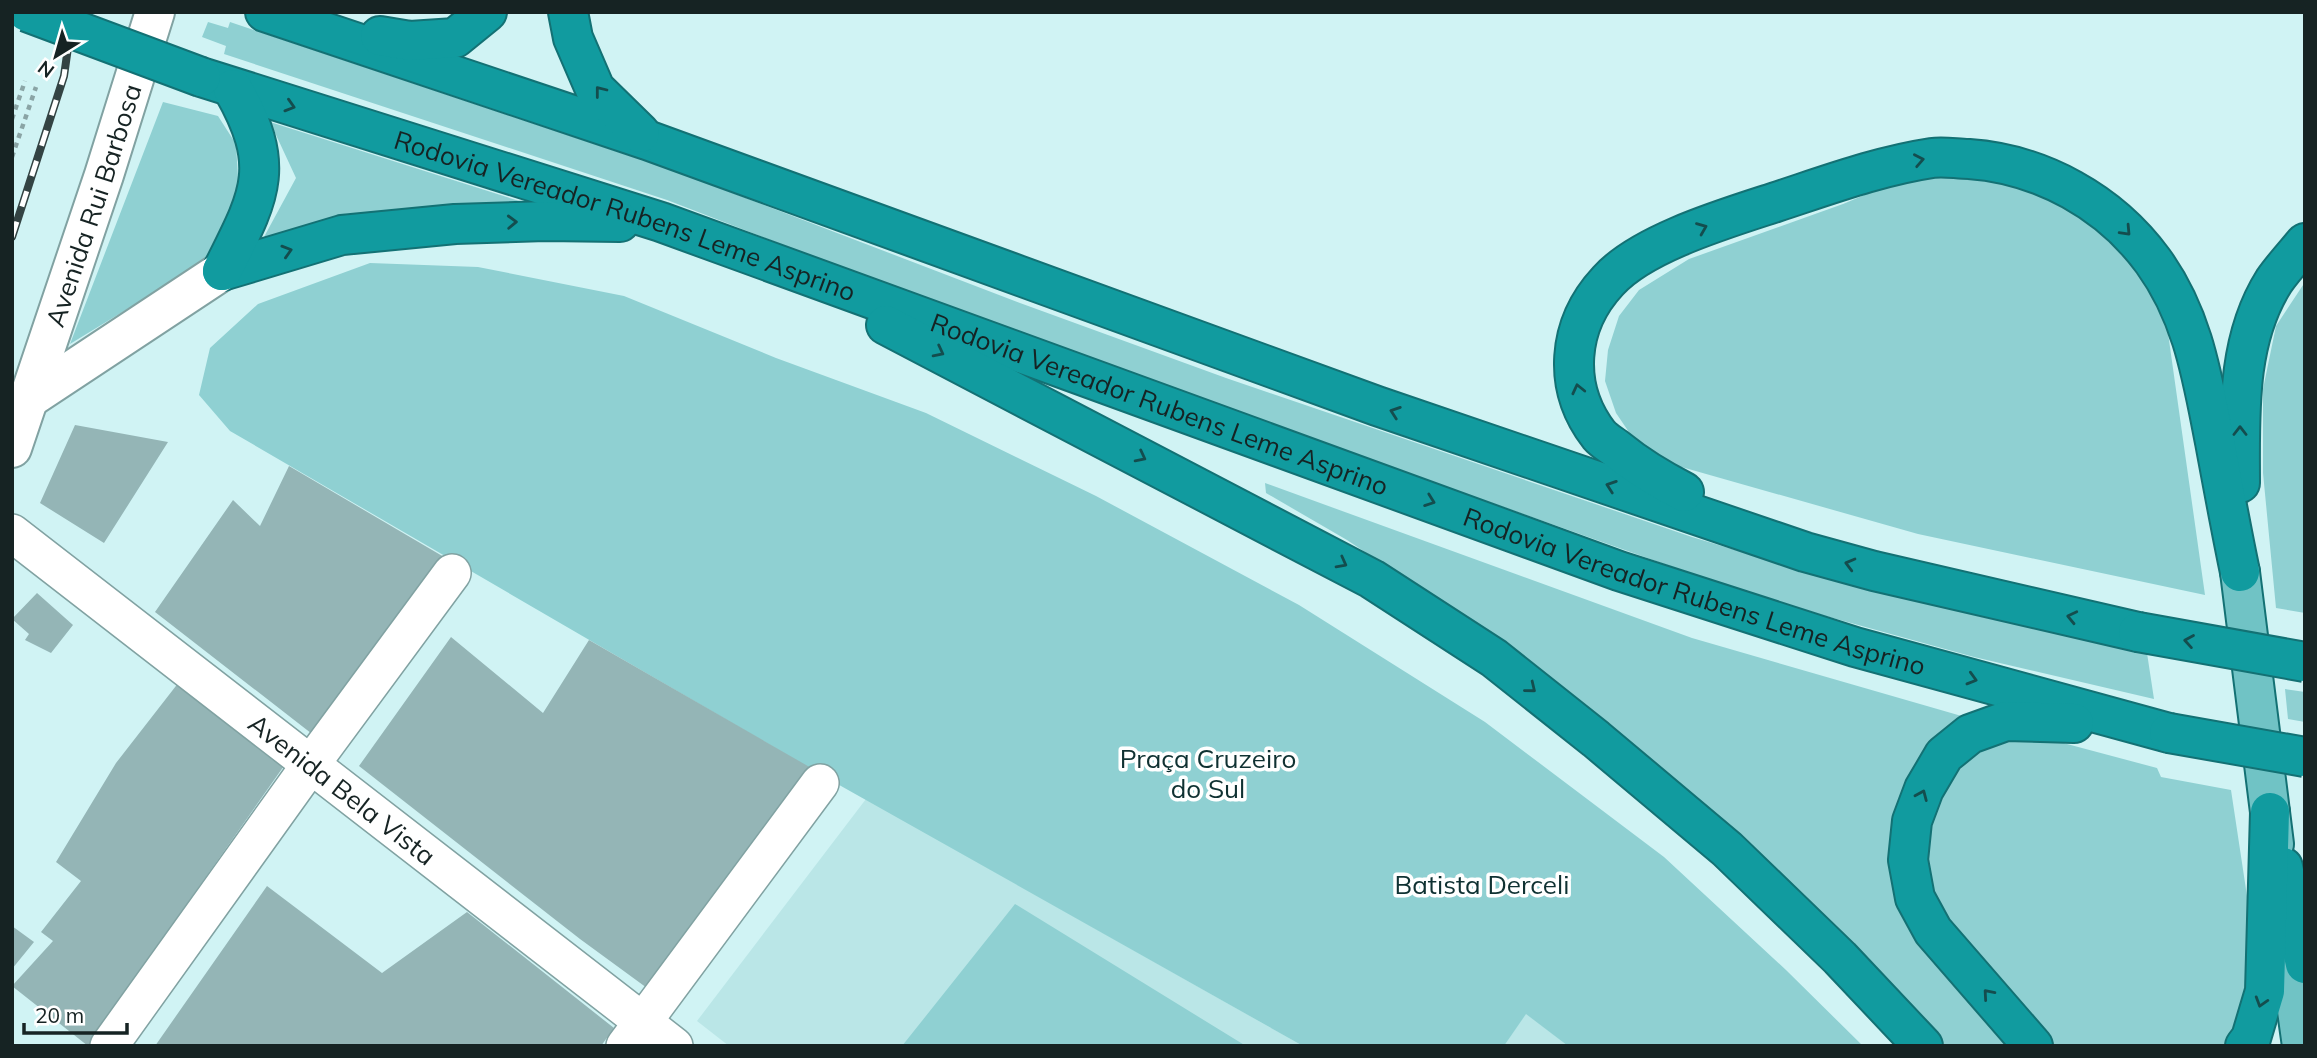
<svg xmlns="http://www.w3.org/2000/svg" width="2317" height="1058" font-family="Mulish,sans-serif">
<rect width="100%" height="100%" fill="#d0f3f4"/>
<!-- built -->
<path fill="#bae6e7" d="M866,799L1303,1046H729L697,1021Z
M1526,1013L1568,1046H1504Z"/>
<!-- green -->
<path fill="#8fd0d2" d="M208,22L228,28L230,22L675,171L1020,303L1226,378L1692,537L1835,580L1982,617L2147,653L2154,699L1974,657L1822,615L1684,571L1009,332L667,200L224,54L226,46L202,37Z
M163,102L218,116L236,144L238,177L234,212L219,253L70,344Z
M270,122L535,206L415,209L344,214L258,248L296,178Z
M1973,176C2046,192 2108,220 2149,286C2156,298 2161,313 2167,326L2205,595L1918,534L1664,462L1637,444L1616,413L1605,381L1608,350L1619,316L1639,290L1689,259L1843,204L1886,186L1930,177Z
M370,263L478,267L624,296L776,358L926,413L1096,496L1299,605L1485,722L1664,857L1786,970L1863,1046H1568L1526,1014L1504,1046H1303L825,777L230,431L199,395L210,348L258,304Z
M2305,282V613L2276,608L2263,473V389L2276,326Z
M1265,483L1692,638L1965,717L1894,837L1890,868L1900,908L2011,1046H1945L1886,979L1465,619L1347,540L1266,493Z
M2285,689L2305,692V722L2288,719Z
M2014,735L2052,740L2157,768L2161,777L2231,790L2255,949L2254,987L2227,1046H2055L1954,936L1933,902L1924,841L1933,809L1965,757Z
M1015,904L1246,1046H902Z"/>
<!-- building -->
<path fill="#94b5b6" d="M75,425L168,442L104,543L40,503Z
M289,466L444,557L402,620L316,737L155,612L233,500L260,526Z
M37,593L73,625L51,653L25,640L29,634L12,619Z
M451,637L543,713L589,640L813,769L647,988L580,939L359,766Z
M179,682L286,763L151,955L91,1046H88L12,986L53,941L41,932L81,881L56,862L116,763Z
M267,886L382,973L467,912L614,1028L601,1046H155Z
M12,926L34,942L12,969Z"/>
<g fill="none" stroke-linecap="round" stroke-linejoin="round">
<defs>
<g id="street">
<path id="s1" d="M12,533L674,1046"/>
<path d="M109,1046L311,764L452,573"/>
<path d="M625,1046L820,783"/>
</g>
<g id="secondary">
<path d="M30,398L222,271"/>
<path id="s2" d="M12,448L104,175L155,12"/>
</g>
<path id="primary" d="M2240,572L2274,844
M2285,925L2302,1046"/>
<g id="highway">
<path d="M265,12L647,140L1377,406L1805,552L1874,571L2138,632"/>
<path d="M568,12L573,38L595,89L640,133"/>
<path d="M380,36L410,41L455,38L487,12"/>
<path id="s3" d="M201,77L661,222L1619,571L1855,647L2169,733"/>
<path d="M222,271L342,235L455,224L545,221L620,222"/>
<path d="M222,271C259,197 278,168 233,89"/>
<path d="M886,325L1372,579L1494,658L1596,739L1727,849L1840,958L1923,1046"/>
<path d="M2240,483C2240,415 2236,341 2274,281C2283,268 2295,255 2305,243"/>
<path d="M1684,492C1659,479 1640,468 1618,450C1612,445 1604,441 1599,435C1562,387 1567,325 1608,281C1642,243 1727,218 1776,202C1828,185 1879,166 1932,158C1944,156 1957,159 1969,159C2041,164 2110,202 2153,261C2193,316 2202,376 2215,442C2223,485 2231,529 2240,572"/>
<path d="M2283,867L2305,964"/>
<path d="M2033,1046L1933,931L1915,898L1908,860L1912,821L1924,789L1944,755L1970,734L2006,721L2074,723"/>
<path d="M2245,1046L2251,1038L2265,991L2270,812"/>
</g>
</defs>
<!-- street casing -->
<use href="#street" stroke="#81a2a2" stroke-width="40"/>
<!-- secondary casing -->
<use href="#secondary" stroke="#81a2a2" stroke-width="42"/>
<!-- primary casing -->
<use href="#primary" stroke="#137174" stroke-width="42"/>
<!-- highway casing -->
<use href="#highway" stroke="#137174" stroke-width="42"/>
<!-- path -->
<path stroke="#8aa4a5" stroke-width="4.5" stroke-dasharray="5 5" stroke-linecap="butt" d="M12,119L25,81
M12,157L36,87"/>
<!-- street -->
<use href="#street" stroke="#fff" stroke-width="37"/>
<!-- secondary -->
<use href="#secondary" stroke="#fff" stroke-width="38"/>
<!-- primary -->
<use href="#primary" stroke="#70c3c5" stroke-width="38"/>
<!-- highway -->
<use href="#highway" stroke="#119b9f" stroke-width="38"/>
<defs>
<path id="rail" d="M12,237L64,76L73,12"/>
</defs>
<!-- rail casing -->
<use href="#rail" stroke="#334343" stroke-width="8"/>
<!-- rail -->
<use href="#rail" stroke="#fff" stroke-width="5" stroke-dasharray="16" stroke-linecap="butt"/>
<defs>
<path id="highway-bridge" d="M27,12L201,77
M2138,632L2305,662
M2169,733L2305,757"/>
</defs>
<!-- highway-bridge casing -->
<use href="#highway-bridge" stroke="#137174" stroke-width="42" stroke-linecap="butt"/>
<!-- highway-bridge -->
<use href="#highway-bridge" stroke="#119b9f" stroke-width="38"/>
</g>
<!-- one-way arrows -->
<defs><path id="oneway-chevron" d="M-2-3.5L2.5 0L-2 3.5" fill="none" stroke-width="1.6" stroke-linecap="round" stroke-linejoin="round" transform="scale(1.75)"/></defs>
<g stroke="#144d4e">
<use href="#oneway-chevron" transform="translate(600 91) rotate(-128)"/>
<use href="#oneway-chevron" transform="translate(290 106) rotate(17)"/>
<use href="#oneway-chevron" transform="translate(1919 160) rotate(-11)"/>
<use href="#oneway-chevron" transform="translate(512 222) rotate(-2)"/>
<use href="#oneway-chevron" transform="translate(1702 228) rotate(-22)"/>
<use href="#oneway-chevron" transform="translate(2126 231) rotate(47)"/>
<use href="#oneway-chevron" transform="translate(287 251) rotate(-17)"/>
<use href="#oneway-chevron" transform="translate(939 352) rotate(27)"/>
<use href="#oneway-chevron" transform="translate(1578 389) rotate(-103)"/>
<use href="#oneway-chevron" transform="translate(1395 412) rotate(-161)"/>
<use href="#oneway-chevron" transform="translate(2240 431) rotate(-90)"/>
<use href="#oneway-chevron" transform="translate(1141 457) rotate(27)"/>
<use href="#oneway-chevron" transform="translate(1611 486) rotate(-161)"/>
<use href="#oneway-chevron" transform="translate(1430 501) rotate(20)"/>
<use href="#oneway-chevron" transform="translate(1342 563) rotate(28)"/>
<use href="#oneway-chevron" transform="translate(1850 564) rotate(-165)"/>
<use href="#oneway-chevron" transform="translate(2072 617) rotate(-167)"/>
<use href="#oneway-chevron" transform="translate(2189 641) rotate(-170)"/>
<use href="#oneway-chevron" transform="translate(1972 679) rotate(16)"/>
<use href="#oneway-chevron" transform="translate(1531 688) rotate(39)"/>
<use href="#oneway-chevron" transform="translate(1922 795) rotate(-67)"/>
<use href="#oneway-chevron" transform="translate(1988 994) rotate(-131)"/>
<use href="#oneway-chevron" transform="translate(2261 1002) rotate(107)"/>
</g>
<g text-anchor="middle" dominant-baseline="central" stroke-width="7" stroke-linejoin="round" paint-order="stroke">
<!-- street labels -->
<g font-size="26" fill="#162323" stroke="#fff">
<text stroke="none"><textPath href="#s2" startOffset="256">Avenida Rui Barbosa</textPath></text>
<text stroke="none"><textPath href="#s3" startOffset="446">Rodovia Vereador Rubens Leme Asprino</textPath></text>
<text stroke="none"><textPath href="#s3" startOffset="1013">Rodovia Vereador Rubens Leme Asprino</textPath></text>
<text stroke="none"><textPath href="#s3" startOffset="1580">Rodovia Vereador Rubens Leme Asprino</textPath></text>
<text stroke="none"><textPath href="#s1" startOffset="418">Avenida Bela Vista</textPath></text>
</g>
<!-- park labels -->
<g font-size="26" fill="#0f3132" stroke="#fff">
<text x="1208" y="758">Praça Cruzeiro<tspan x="1208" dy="30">do Sul</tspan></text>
<text x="1482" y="884">Batista Derceli</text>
</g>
</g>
<!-- border -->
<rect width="2317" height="1058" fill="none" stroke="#162323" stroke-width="28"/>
<!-- north arrow -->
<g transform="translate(56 56) rotate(217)" stroke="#ffffff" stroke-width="5" paint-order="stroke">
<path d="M0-5L12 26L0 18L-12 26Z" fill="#162323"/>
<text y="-10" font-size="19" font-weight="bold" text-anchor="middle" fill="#162323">N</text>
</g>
<!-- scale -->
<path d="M24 1023v10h103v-10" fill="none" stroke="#162323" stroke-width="3.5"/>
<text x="35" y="1023" font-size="21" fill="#162323" stroke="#ffffff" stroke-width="5" paint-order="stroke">20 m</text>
</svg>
